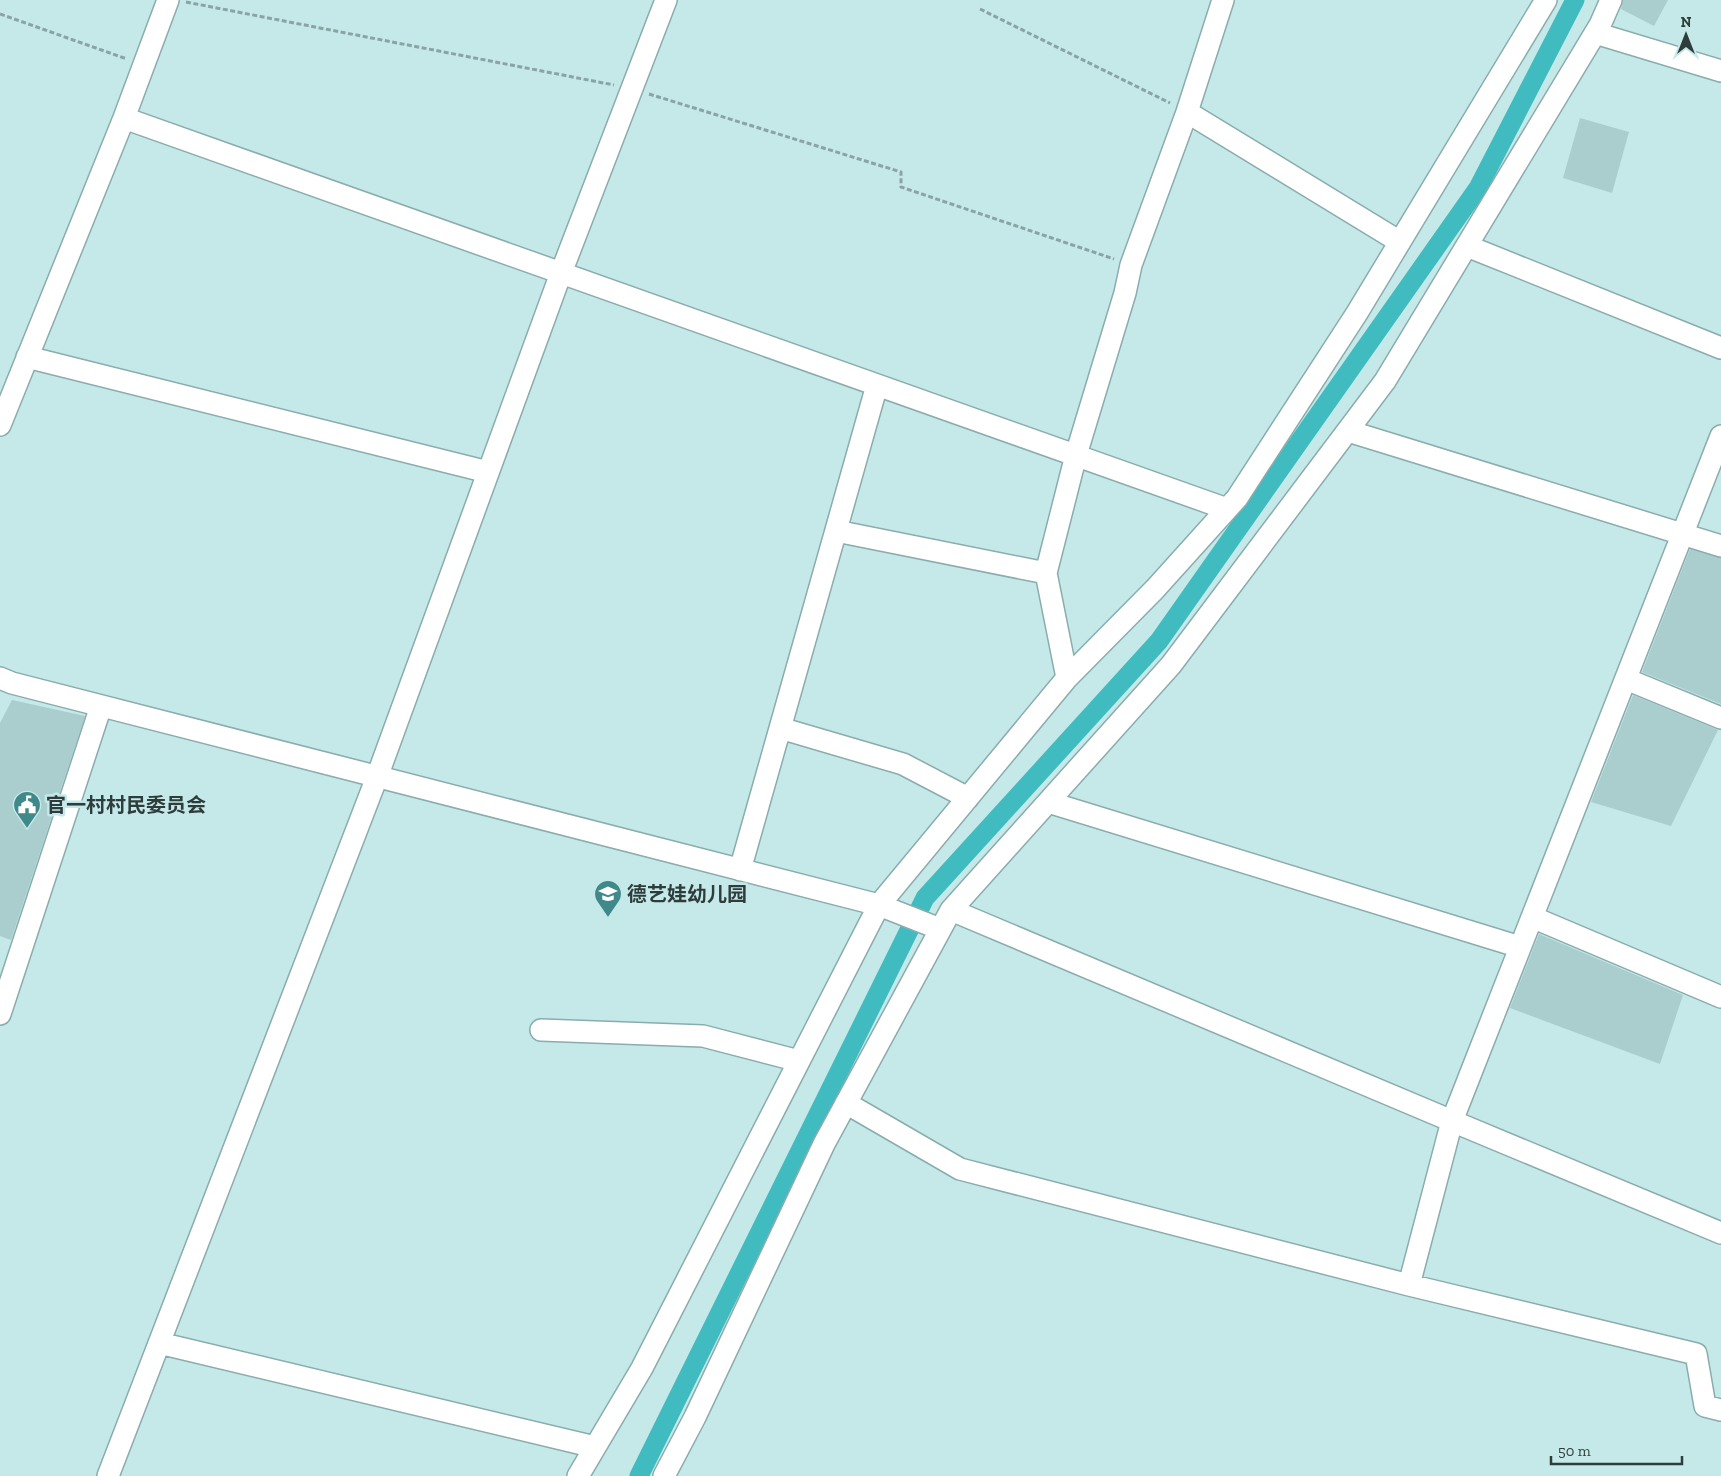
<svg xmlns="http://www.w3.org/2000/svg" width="1721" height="1476" font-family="'Zilla Slab','Noto Sans SC',serif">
<rect width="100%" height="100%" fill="#c5e9e9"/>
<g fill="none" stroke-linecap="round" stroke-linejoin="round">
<!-- canal -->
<path stroke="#40bbbf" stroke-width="19" d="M639,1476L925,898L1159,641L1478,188L1575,0"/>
</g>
<!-- building -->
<path fill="#aacdce" d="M1623,0H1668L1654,26L1621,9Z
M1580,118L1629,132L1612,193L1563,178Z
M1690,549L1721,558V704L1642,672Z
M1633,695L1718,730L1671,826L1591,802Z
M12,700L85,716L11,940L0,936V723Z
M1539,934L1683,995L1660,1064L1510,1008Z"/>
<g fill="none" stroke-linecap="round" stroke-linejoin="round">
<defs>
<path id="minor" d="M1595,33L1721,71
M1187,112L1400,242
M124,118L1227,509
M1467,246L1721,348
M27,357L488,472
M0,425L124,118L168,0
M1348,431L1721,546
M836,531L1046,573
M0,678L12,683L879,905L940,929
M1067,678L1046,573L1076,455L1125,293L1131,265L1187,112L1223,0
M1626,679L1721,718
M780,728L903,764L968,798
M1048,802L1520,947
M740,870L877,385
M951,910L1452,1121L1721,1233
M1532,917L1721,997
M0,1014L101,706
M541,1030L703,1036L799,1061
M846,1103L960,1169L1409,1285L1696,1354L1705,1406L1721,1410
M1409,1285L1452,1121L1721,436
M159,1343L595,1447
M108,1476L377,777L561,273L666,0
M578,1476L642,1368L879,905L1067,678L1155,589L1237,498L1357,313L1546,0
M664,1476L695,1417L824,1144L951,910L1171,665L1385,381L1600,25L1611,0"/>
</defs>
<!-- minor casing -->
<use href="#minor" stroke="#8aacad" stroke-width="24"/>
<!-- path -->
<path stroke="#89a4a4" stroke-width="3" stroke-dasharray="5 2.5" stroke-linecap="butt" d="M186,2L614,85
M980,9L1170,103
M0,14L127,59
M649,94L901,172V187L1114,259"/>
<!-- minor -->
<use href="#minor" stroke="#fff" stroke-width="21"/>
</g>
<!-- icons -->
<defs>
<symbol id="civic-pin" viewBox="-11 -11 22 30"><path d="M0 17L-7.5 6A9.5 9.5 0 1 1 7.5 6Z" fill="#40898a" stroke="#c5e9e9"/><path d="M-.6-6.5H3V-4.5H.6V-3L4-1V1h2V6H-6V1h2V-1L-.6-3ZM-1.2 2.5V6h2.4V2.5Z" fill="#fff"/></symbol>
<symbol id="school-pin" viewBox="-11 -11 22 30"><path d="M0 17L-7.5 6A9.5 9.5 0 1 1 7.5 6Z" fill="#40898a" stroke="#c5e9e9"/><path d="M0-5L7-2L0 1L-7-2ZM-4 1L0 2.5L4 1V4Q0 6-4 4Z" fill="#fff"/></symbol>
</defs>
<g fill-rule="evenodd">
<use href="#civic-pin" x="11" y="789" width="32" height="43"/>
<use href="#school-pin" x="592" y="878" width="32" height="43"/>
</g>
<g text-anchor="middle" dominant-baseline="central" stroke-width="5" stroke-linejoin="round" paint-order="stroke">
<!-- poi labels -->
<g font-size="20" font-weight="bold" fill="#2e3c3c" stroke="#c5e9e9" text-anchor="start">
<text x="46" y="805">官一村村民委员会</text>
<text x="627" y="894">德艺娃幼儿园</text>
</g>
</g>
<!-- north arrow -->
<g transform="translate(1686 35)" stroke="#c5e9e9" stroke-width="4" paint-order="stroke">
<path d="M0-4L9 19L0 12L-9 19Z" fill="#2e3c3c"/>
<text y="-8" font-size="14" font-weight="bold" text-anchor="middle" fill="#2e3c3c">N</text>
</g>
<!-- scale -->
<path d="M1551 1456v8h131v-8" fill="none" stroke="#2e3c3c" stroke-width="2.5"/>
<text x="1558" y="1456" font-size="15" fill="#2e3c3c" stroke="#c5e9e9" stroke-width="4" paint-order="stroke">50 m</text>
</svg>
